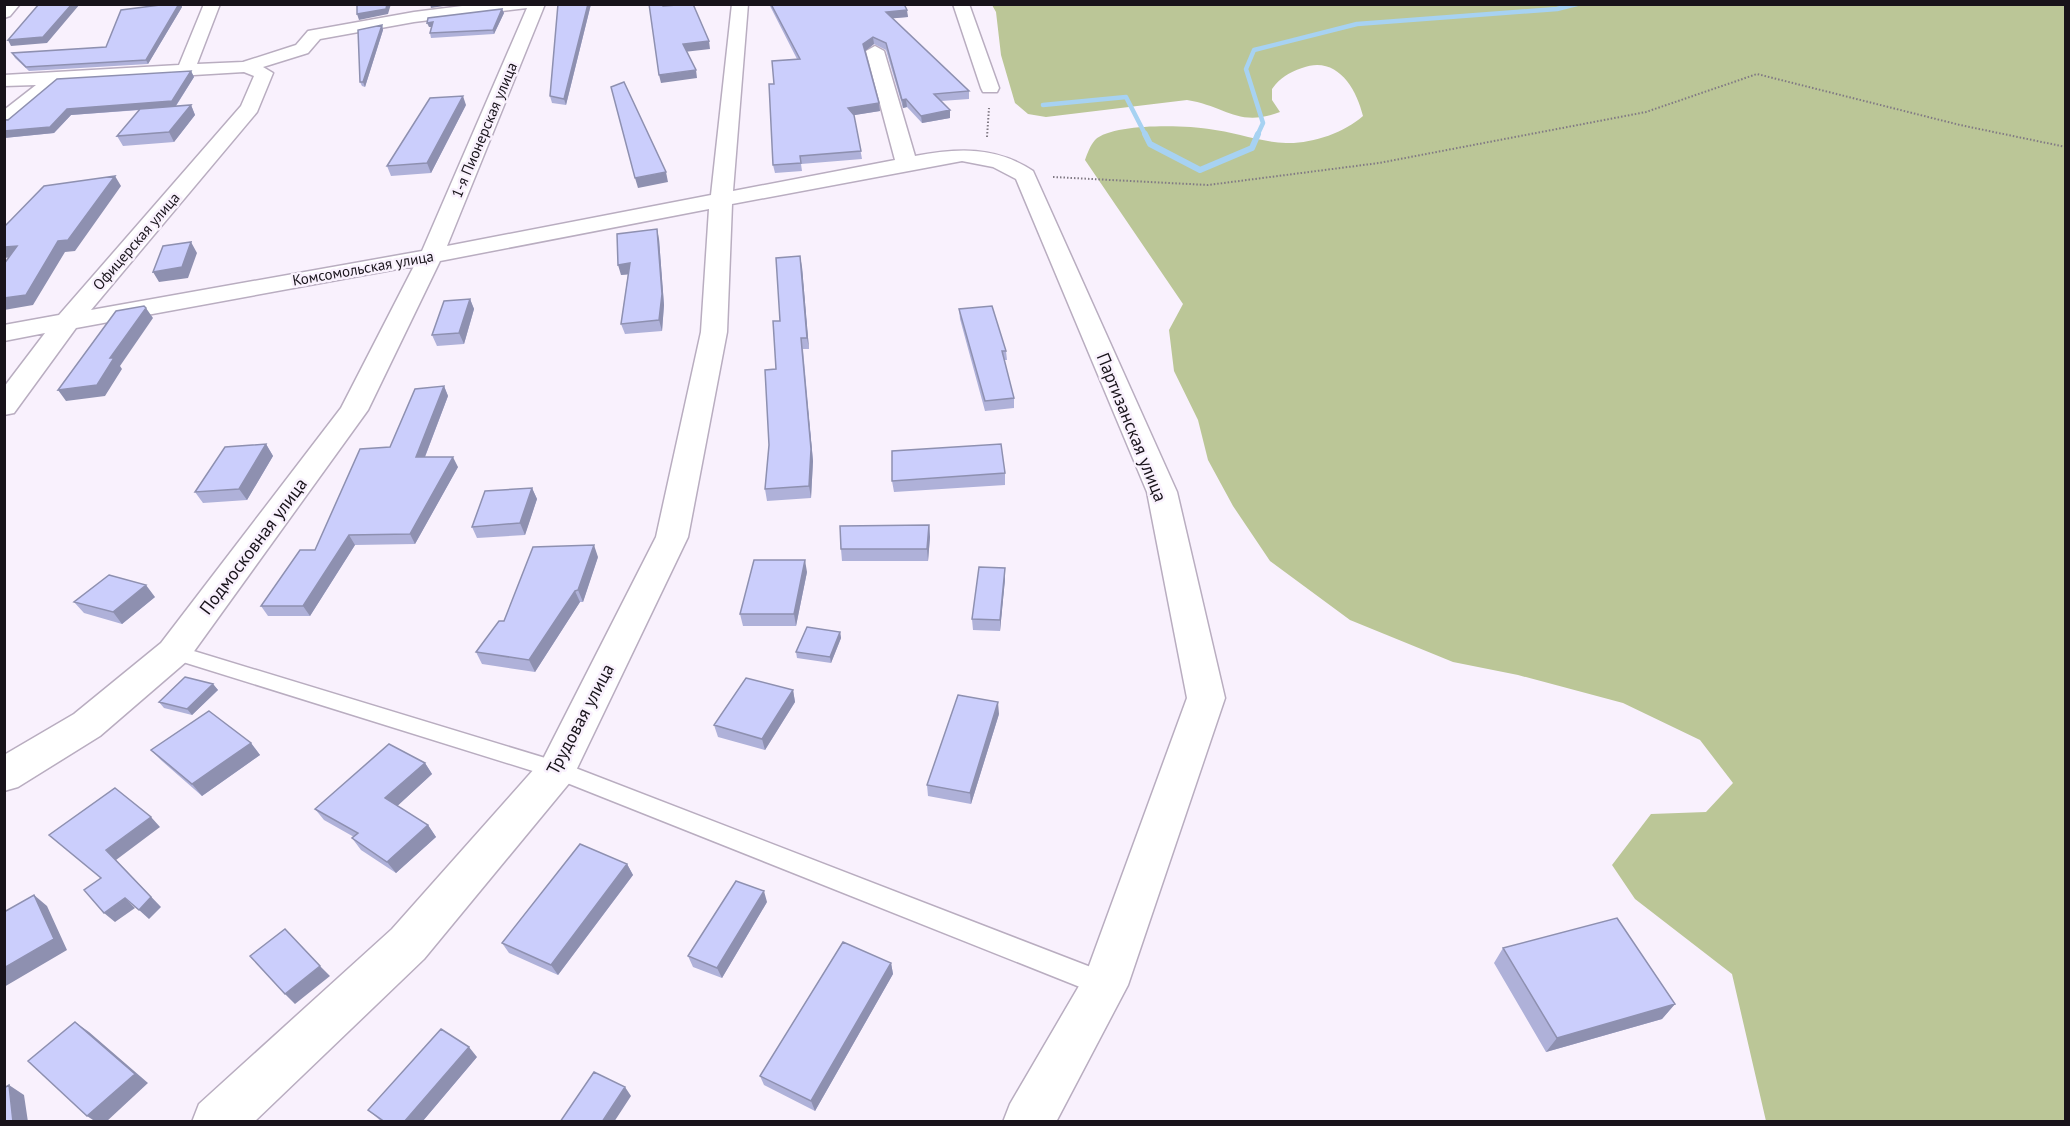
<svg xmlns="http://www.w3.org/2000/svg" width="2070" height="1126" font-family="'PT Sans',sans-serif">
<rect width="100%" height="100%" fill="#f9f1fd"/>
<!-- forest -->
<path fill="#bbc697" d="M992,5H2065V1121H1766L1732,974L1635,899L1612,865L1651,814L1706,812L1733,783L1700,740L1623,703L1518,675L1453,662L1350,620L1270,561L1233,506L1208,460L1198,420L1174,371L1169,330L1183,304L1085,160C1088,152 1090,146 1095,140C1112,123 1185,125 1209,129C1234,132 1260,142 1286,143C1311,144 1344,133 1363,116C1356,87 1336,55 1302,68C1288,73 1281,77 1272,89V100L1280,112C1238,128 1226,106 1187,100L1046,117L1028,114L1015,103L1001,55L996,12Z"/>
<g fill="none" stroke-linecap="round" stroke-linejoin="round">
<!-- stream-far1 -->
<path stroke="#a7d2f2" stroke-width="4.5" d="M1043,105L1126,97L1146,136
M1257,136L1263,123L1246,69L1254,50L1357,24L1557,9L1577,4"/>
<!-- stream -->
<path stroke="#a7d2f2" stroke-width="6" d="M1145,134L1150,144L1200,170L1252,148L1258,134"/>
<defs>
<path id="service" d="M174,645L565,764L1114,976L1118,985L1114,994L1105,997L552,777L167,657L164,652L167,647Z"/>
<path id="minor" d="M4,4H20L10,16L4,18Z
M204,4H220L197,64L243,62L296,45L308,31L414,12L478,4H545L447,246L711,195L732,4H748L733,191L895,160L866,51L875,46L884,51L915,156C958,148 995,146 1033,171L1177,492L1225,698L1128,985L1056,1122H1003L1010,1104L1086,974L1187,698L1147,492L1016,179L993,167L962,161L732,204L727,332L688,537L571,781L424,959L254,1122H192L199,1104L392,929L543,759L656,537L701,332L709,209L440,261L368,410L187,661L100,736L18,787L4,791V755L74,714L161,643L341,408L414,266L76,328L14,413L4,415V387L45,333L4,341V325L59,315L241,106L254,76L244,72L60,83L11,124L4,126V110L36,85L4,86V75L179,65ZM527,8L422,251L91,310L257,112L273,73L263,67L308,53L320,39L414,22Z
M953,4H969L999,88L997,92H983L981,88Z"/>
</defs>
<!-- service casing -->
<use href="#service" stroke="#b9adc0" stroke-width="3"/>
<!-- minor casing -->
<use href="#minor" stroke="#b9adc0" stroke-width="3"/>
<!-- path -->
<path stroke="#807983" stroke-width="2" stroke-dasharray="1.5 2" stroke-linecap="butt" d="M987,137L989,108
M1053,177L1208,185L1379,163L1646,112L1757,74L1960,125L2066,147"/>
<!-- service -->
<use href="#service" fill="#fff" fill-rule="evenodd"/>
<!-- minor -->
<use href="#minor" fill="#fff" fill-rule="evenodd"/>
</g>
<!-- wall -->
<path fill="#afb1d9" d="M168,4H181L182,7L148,64L29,71L15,58L12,53L106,47Z
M558,4H591L566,105L552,103L550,96Z
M769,4H904L908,17L892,18L969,91V99L941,101L950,118L922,123L907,107L903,108L886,50L874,44L865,51L879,103L880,111L854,115L862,159L801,164L802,171L775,173L773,165L774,84L797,59Z
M502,9L504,13L494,34L431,38L430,33L431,27H429Z
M382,25L383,30L365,87L362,86L360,82Z
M191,71L194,77L176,106L191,105L195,115L174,142L123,146L117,136L140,110L71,115L54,133L4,138V120Z
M466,105L431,173L391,176L387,166Z
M659,239L664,305L662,331L625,334L621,324L628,274L621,275Z
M802,267L809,349H803L813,461L811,498L767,501L765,489L780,321Z
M470,299L474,309L464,344L437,346L432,335Z
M959,309L1006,351L1007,360H1004L1014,398V408L985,411L960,319Z
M444,386L448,396L425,457L458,467L415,544L355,545L310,616H268L261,606L315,550L390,447Z
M266,444L273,456L247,500L203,503L195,492Z
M1005,473V485L894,492L892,481Z
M532,488L537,499L525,535L477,538L472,527Z
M929,525L930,537L928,561H842L841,549Z
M598,557L583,602H580L535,672L482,664L476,652L504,621Z
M1005,568V579L1000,631L973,630L972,619Z
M807,572L796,626H743L740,614Z
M155,597L122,624L84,613L74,602Z
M840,632L841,638L831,663L797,658L796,652Z
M213,684L218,690L192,715L164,708L159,702Z
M793,690L795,702L765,750L718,737L714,725Z
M999,714L971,804L928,796L927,785Z
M251,743L260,755L202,796L162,761L151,750Z
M425,763L432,774L397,806L428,825L436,837L396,873L361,850L352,838L354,837L324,820L315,809Z
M627,864L633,875L558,975L509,953L502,943Z
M767,902L722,978L693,967L688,956Z
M1503,948L1675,1004L1662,1019L1546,1052L1494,963Z
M891,963L893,974L815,1111L764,1085L760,1076Z
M477,1057L422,1122H382L368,1110Z"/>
<!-- shaded-wall -->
<path fill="#8e90b0" d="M72,4H80L47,43L11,46L8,40Z
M179,4H181L182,7L148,64L146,60Z
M387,4H391L388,14L359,20L357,14Z
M430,4H456L431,8Z
M588,4H591L566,105L564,99Z
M502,9L504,13L494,34L493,30Z
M907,10L908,17L886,19V12Z
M433,22L434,27H429L427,23Z
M382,25L383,30L365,87L363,82Z
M873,37L874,44L864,52L863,44Z
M709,41L710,49L684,52L683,44Z
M696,70L697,78L661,83L659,75Z
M191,71L194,77L175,107L71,115L54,133L4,138V131L67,109Z
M463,96L466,105L431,173L427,163Z
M906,99L907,107L903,108L902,100Z
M879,103L880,111L849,116L848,108Z
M191,105L195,115L174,142L169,132Z
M950,110V118L922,123L921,116Z
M666,172L668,182L638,188L635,178Z
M115,176L121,186L75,251L65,252L33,305L4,310V298L58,241Z
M657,229L659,239L664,305L662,331L659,320Z
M191,242L197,253L188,278L159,282L153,272Z
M17,246L24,256L4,258V247Z
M800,256L802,267L809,349L807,338Z
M630,263L633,274L621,275L618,265Z
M470,299L474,309L464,344L459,333Z
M146,308L153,318L120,366L122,369L105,396L66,401L58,390L110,358Z
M801,338L813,461L811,498L809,486Z
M444,386L448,396L421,467L416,457Z
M266,444L273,456L247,500L239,489Z
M453,457L458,467L415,544L410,534Z
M532,488L537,499L525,535L520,523Z
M929,525L930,537L928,561L927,549Z
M349,535L355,545L310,616L303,606Z
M594,545L598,557L583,602L578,590Z
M805,560L807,572L796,626L794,614Z
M1005,568V579L1000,631V620Z
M146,585L155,597L122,624L113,612Z
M575,591L580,602L535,672L529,660Z
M840,632L841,638L831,663L830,657Z
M213,684L218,690L192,715L187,709Z
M793,690L795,702L765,750L762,739Z
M998,702L999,714L971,804L970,793Z
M251,743L260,755L202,796L192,784Z
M425,763L432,774L393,810L385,798Z
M151,817L160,827L116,860L161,907L149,919L139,910L106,850Z
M428,825L436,837L396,873L387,862Z
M627,864L633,875L558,975L551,965Z
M764,891L767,902L722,978L717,968Z
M34,895L47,906L67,950L4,987V968Z
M125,898L135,908L115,922L104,913Z
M891,963L893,974L815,1111L811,1101Z
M320,966L330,976L295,1004L285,994Z
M1675,1004L1662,1019L1546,1052L1557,1038Z
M75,1022L89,1032L148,1083L106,1122H96L87,1116Z
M469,1047L477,1057L422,1122H404Z
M9,1085L24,1095L28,1122H13Z
M625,1087L631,1096L614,1122H602Z"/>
<!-- building -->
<path fill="#cbcefc" stroke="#8e90b0" stroke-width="1.5" d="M39,4H72L43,37L8,40Z
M168,4H179L146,60L26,67L12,53L106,47L121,10Z
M357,4H387L386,9L357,14Z
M558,4H588L564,99L550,96Z
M649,4H662L663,6L693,4L709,41L683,44L696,70L659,75Z
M771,4H904L907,10L886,12L969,91L934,94L950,110L921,116L906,99L902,100L886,43L873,37L863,44L879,103L848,108L854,115L861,151L800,156L801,163L773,165L769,84H774L772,61L800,59Z
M502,9L493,30L430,33L433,22L427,23L428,18Z
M382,25L363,82H360L358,30Z
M191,71L172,101L67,109L50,127L4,131V120H8L57,79Z
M624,82L666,172L635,178L611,87Z
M463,96L427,163L387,166L430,98Z
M191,105L169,132L117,136L140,109Z
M115,176L68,240L58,241L26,295L4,298V264L17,246L4,247V227L44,186Z
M657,229L662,294L659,320L621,324L630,263L618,265L617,234Z
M191,242L182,267L153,272L163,246Z
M800,256L807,338H801L811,449L809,486L765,489L769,445L765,370L776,369L773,321H780L776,258Z
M470,299L459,333L432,335L444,301Z
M144,306L146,308L110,358H114L97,385L58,390L116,311Z
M992,306L1006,351H1002L1014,398L985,401L959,309Z
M444,386L416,457H453L410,534L349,535L303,606H261L300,550H315L360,449L390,447L415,389Z
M266,444L239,489L195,492L225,447Z
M1001,444L1005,473L892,481V451Z
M532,488L520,523L472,527L485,491Z
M929,525L927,549H841L840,526Z
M594,545L578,590L575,591L529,660L476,652L499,621H504L533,547Z
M754,560H805L794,614H740Z
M979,567L1005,568L1000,620L972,619Z
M109,575L146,585L113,612L74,602Z
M807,627L840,632L830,657L796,652Z
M185,677L213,684L187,709L159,702Z
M746,678L793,690L762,739L714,725Z
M958,695L998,702L970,793L927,785Z
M209,711L251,743L192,784L151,750Z
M389,744L425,763L385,798L428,825L387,862L352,838L358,833L315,809Z
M115,788L151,817L106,850L151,897L139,910L125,898L104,913L84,890L101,878L49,835Z
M580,844L627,864L551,965L502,943Z
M736,881L764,891L717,968L688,956Z
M34,895L54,939L4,968V912Z
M1617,918L1675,1004L1557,1038L1503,948Z
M285,929L320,966L285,994L250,956Z
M843,942L891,963L811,1101L760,1076Z
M75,1022L135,1074L87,1116L28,1061Z
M441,1029L469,1047L404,1122H385L368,1110Z
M594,1072L625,1087L602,1122H560Z
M9,1085L13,1122H4V1088Z"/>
<g text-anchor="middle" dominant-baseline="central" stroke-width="5" stroke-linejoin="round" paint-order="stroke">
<!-- far-street labels -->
<g font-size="15" fill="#18131a" stroke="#f9f1fd">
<text transform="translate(484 130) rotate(-67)">1-я Пионерская улица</text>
<text transform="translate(136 241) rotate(-49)">Офицерская улица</text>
<text transform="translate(363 268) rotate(-10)">Комсомольская улица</text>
</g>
<!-- street labels -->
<g font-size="18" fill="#18131a" stroke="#f9f1fd">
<text transform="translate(1132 427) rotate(68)">Партизанская улица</text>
<text transform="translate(253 546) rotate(-53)">Подмосковная улица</text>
<text transform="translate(580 719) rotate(-62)">Трудовая улица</text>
</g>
</g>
<!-- border -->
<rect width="2070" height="1126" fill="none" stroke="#18131a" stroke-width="12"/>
</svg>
